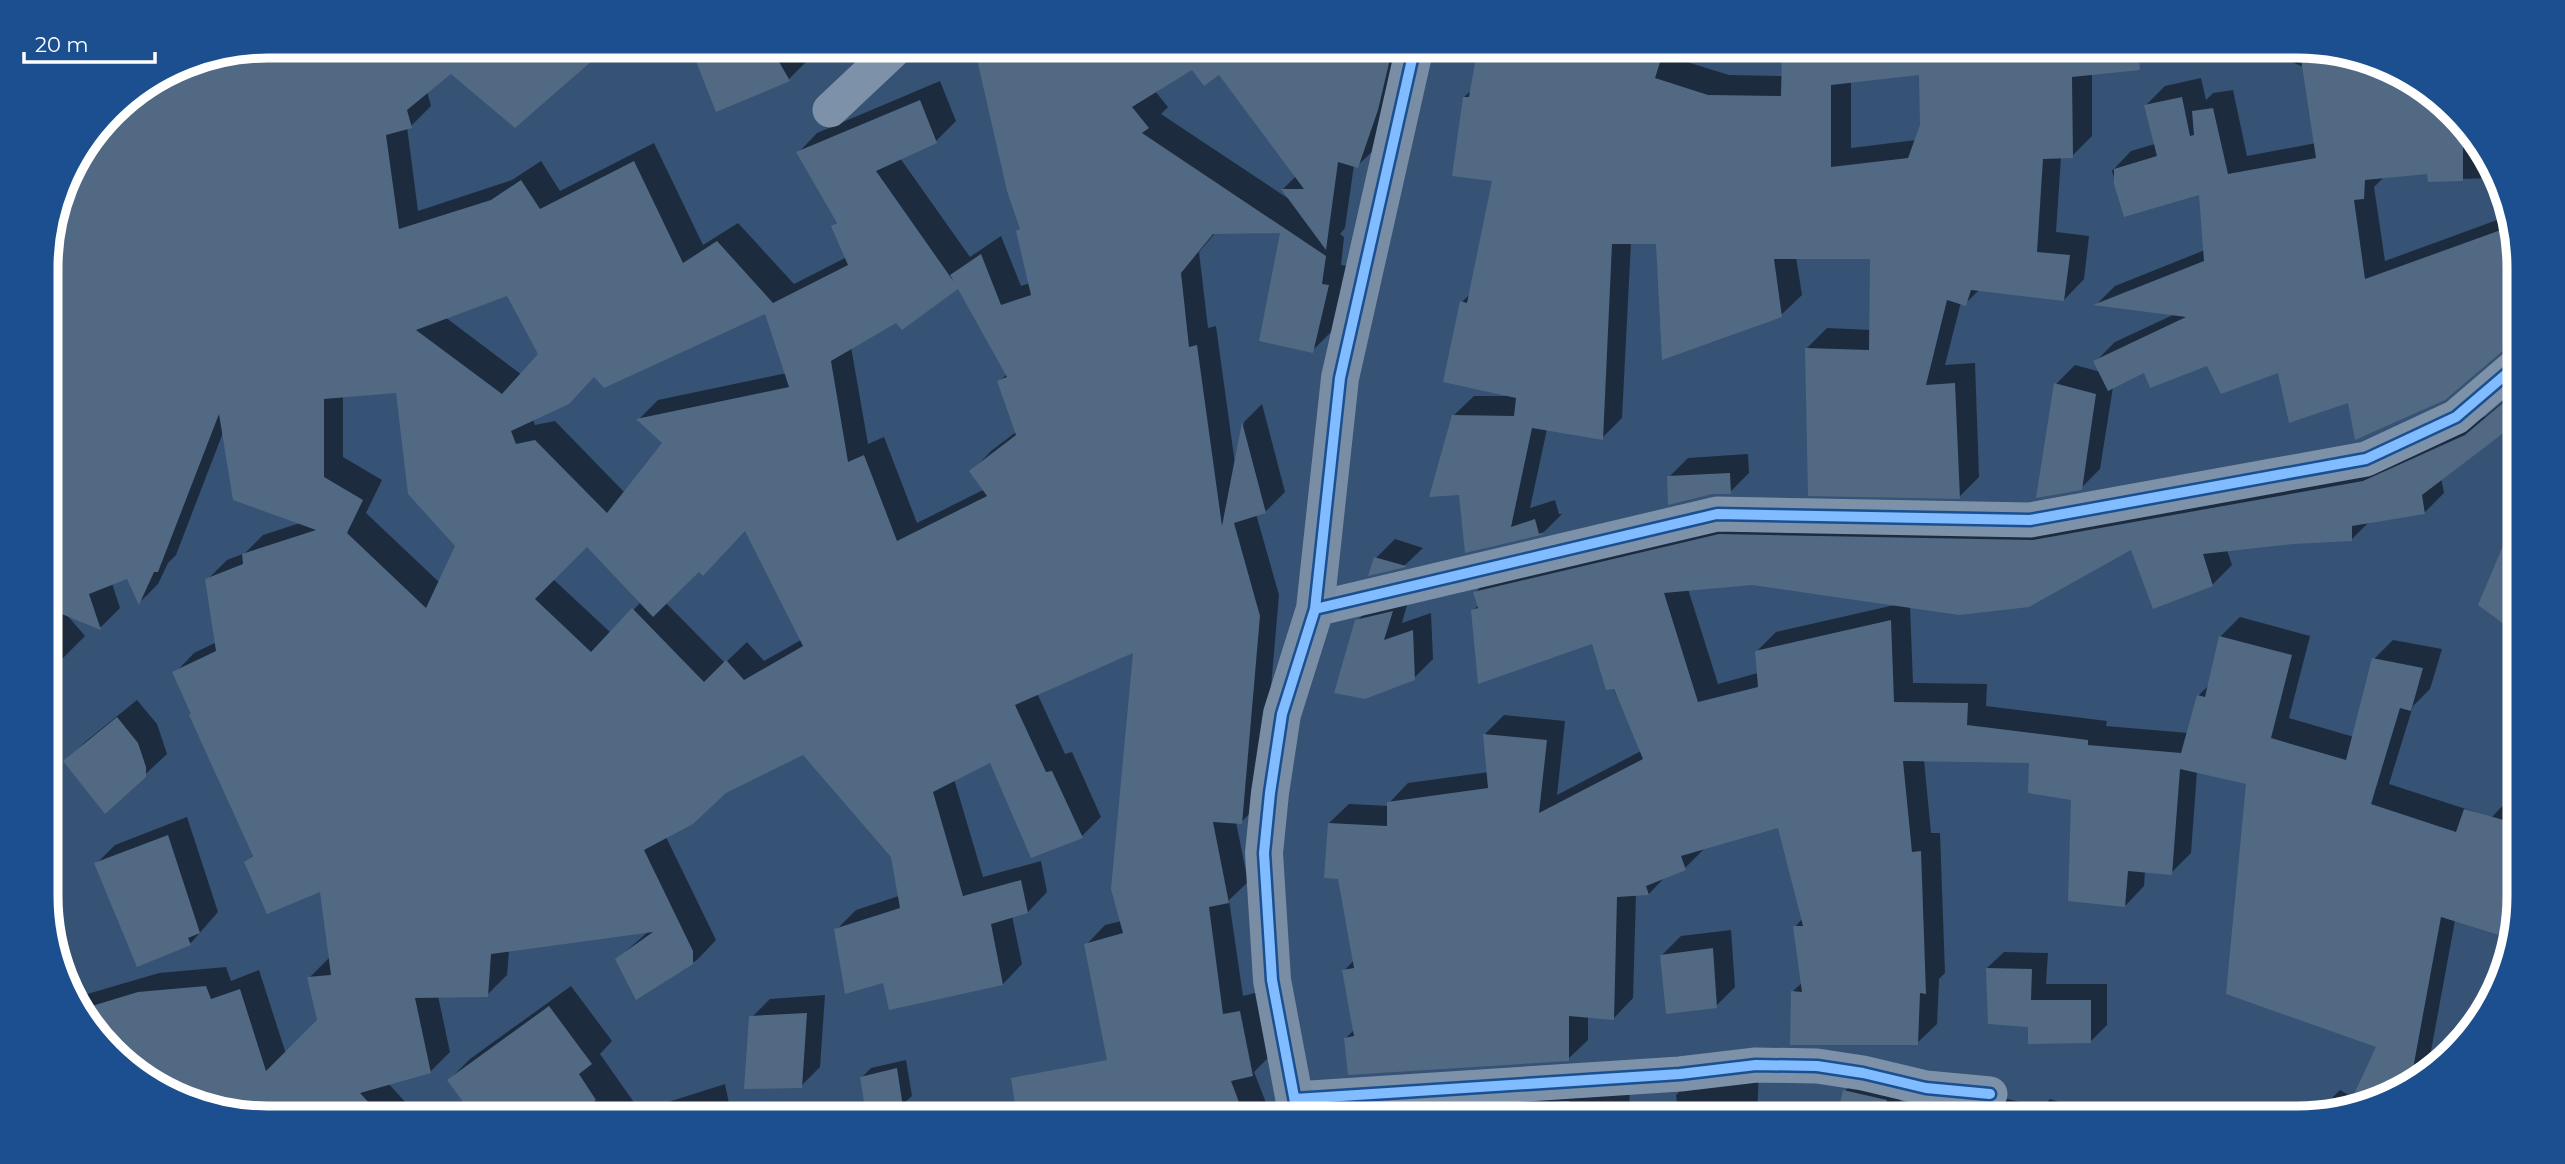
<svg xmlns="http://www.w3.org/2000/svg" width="2565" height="1164" font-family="Montserrat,sans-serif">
<rect width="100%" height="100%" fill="#365274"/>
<!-- shadow -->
<path fill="#0007" fill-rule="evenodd" d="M267,46H605L597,53L451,71L427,91L431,106L411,126L407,127L418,211L512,180L541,161L560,191L654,143L703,245L738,223L794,284L847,257L833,227L838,221L798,153L817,133L940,81L956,121L936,141L900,158L970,257L1001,236L1021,286L1030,283L1021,228L1009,190L976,46H1303L1321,67L1329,46H1407L1377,147L1357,166L1354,165L1345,228L1340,234L1344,237L1341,265L1348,266L1332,331L1312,351L1282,231L1216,232L1199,252L1208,328L1216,326L1235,464L1244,422L1262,404L1285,492L1265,512L1256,514L1279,595L1261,803L1241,822H1236L1248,882L1229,900L1243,996L1259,992L1272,1054L1254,1072L1272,1118H1019L1043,1094L1109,1062L1086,945L1105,925L1122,921L1135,650L1037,693L1065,754L1072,752L1101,817L1082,836L991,761L954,779L983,877L1041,861L1047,892L1028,912L1012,916L1022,964L1003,984L884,981L836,930L856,910L899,896L892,856L804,753L725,792L666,837L716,940L697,960L637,997L617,959L649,931L509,950L507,975L487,995L438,996L450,1052L430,1072L389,1084L407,1104L393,1118H267L182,1101L91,1031L77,997L159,973L226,967L231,981L259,970L286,1054L319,1021L309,978L329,958L322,890L246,862L254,854L175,673L194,653L217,642L207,580L227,560L245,553L263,535L300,523L224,430L176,555L168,563L158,584L140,602L128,577L112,583L120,608L101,627L66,614L85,636L47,674L46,253L68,170L121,101L183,62ZM1192,68L1219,73L1296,176L1283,189L1292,201L1161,114L1168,107L1155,91ZM958,286L1007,374L999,382L1016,432L991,451L972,471L985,489L917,523L884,437L868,444L851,347ZM508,293L540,354L522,375L445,317ZM766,311L787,373L658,400L639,419L664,443L625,493L555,421L535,425L533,419L595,375ZM398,391L457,546L440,583L366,513L382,480L343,457V395ZM746,529L801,640L764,661L747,642L725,663L665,602ZM587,545L641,602L611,633L553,579Z
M663,46H803L810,58L789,79L717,109L694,51L672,56Z
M1479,46H1678L1674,58L1729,75L1783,76L1784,51L1790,46H2133L2130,51L2092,73V136L2072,156L2061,157L2056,232L2089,236L2084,279L2064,300L1980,289L1965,304L1961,302L1945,365L1975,363L1979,477L1959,497L1807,348L1827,328L1871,330V257H1796L1802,295L1781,315L1658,243L1631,242L1622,418L1602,438L1547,429L1530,508L1555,500L1559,514H1562L1544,532L1467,551L1453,416L1474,396H1510L1462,302L1471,293L1494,179L1464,97L1472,90ZM1920,73L1922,125L1916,140L1851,148V81Z
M2257,46H2298L2383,63L2474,133L2493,178L2429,180L2428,172L2383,178L2374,187L2385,261L2508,216L2518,239L2350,400L2279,371L2207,364L2145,371L2113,387L2100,469L2081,488L2056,384L2075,365L2101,372L2096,361L2115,342L2175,314L2097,304L2115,286L2205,250L2200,192L2125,215L2112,171L2131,151L2155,144L2146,105L2165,86L2201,78L2206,100L2213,93L2233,90L2247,156L2316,143L2309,69L2257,48Z
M2518,389V444L2508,428L2441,478L2444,493L2424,513L2369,522L2351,540L2293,542L2227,550L2232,565L2212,585L2132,548L1910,606L1913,683L1987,684L1986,706L2107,721L2106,726L2188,733L2198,696L2209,685L2220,637L2240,617L2310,636L2289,718L2354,737L2374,659L2393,640L2442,649L2430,689L2413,706L2389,784L2475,812L2431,1051L2451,1053L2421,1081L2317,1116L2321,1109L2340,1090L2354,1098L2378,1046L2248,782L2197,771L2191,853L2171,873L2145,871L2144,886L2125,906L2073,798L2031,761L1924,760L1931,833H1940L1945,973L1939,979L1937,1024L1917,1043L1793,991L1803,982L1795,927L1803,918L1779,826L1704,849L1685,868L1666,876L1649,894H1636L1633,998L1614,1018L1588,1016V1040L1568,1059L1346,1038L1354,1030L1344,971L1354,960L1329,823L1349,804L1389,806V803L1408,783L1489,772L1485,734L1504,715L1565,721L1557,795L1641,751L1593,642L1473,611L1479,604L1475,593L1494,573L1740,515L2054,521L2384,462L2486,416ZM1752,583L1899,604L1776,632L1756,652L1758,673L1718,684L1688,589Z
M1748,454L1749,473L1730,492L1669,477L1688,458Z
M1395,539L1423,548L1405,565L1371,573L1376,558Z
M1410,594L1402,623L1431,613L1433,659L1414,678L1357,621L1376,602Z
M137,700L157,724L167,754L105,812L66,761L85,742Z
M2519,701V897L2511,937L2491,931L2492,817L2508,800L2514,748L2507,746Z
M47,712L57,727L47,736Z
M187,817L218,912L190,944L96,864L115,845Z
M1731,930L1735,987L1716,1006L1662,955L1681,936Z
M2004,952L2048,953L2046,984H2107V1025L2090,1042L2030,1025L1987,968Z
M571,986L612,1041L600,1054L640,1111L725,1084L732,1118H477L449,1080L470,1059Z
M825,995L820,1067L801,1086L751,1018L770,999Z
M906,1060L912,1096L902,1105L862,1077L871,1068Z
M1759,1070L1757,1118H1679L1676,1095L1696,1076Z
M1864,1072L1906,1080L1896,1118H1839L1845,1091Z
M1630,1081L1629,1118H1431L1430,1111L1449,1093Z
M1982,1093L2042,1107L2050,1099L2108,1118H1961L1963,1112Z"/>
<!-- building -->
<path fill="#526984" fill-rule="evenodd" d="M267,46H609L515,128L451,74L407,110L412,128L386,135L399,229L491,200L521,180L540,209L634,161L683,263L717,241L773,303L848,265L831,226L837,223L796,152L920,100L937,143L876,171L954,282L950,275L981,254L1001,305L1031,295L1016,231L1020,229L1007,191L974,46H1393L1378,110L1358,168L1338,162L1326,250L1281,189H1304L1219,75L1204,86L1192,70L1132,107L1149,128L1142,133L1326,256L1322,284L1329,285L1313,353L1259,341L1280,233L1213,234L1181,273L1189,347L1197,345L1222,526L1242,422L1266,513L1234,523L1260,616L1242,824L1213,822L1229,903L1209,907L1223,1014L1240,1011L1253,1076L1231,1081L1245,1118H1017L1011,1078L1107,1060L1084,944L1123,933L1111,889L1133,653L1015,705L1046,772L1052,771L1083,838L1031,858L990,763L933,792L963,896L1021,880L1028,913L991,924L1003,985L889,1010L883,983L845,994L834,929L900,908L891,857L803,755L726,793L693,824L644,850L693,951V964L636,1000L615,959L653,932L491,954L488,997L415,998L431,1073L360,1093L383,1118H267L182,1101L91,1031L82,1009L138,992L206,986L211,999L240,989L266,1071L317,1020L307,977L331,975L320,892L267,914L244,862L253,856L189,715L191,714L172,672L216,651L205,579L243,564L242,554L316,530L233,500L219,414L158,572H154L139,605L127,579L89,594L101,630L47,608L46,253L68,170L121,101L183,62ZM958,289L1007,377L997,381L1016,435L969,471L987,496L897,541L864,455L848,462L831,361L896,323L902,330ZM507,296L538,354L502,394L416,330ZM765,314L789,387L636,419L662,443L607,513L535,440L516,444L511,431L569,404L594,377L604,388ZM396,393L408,494L455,546L426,608L347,533L363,500L324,477V399ZM745,531L803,646L744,680L726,660L704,682L632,608L591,652L535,599L587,547L653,617L699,572L703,576Z
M690,46H770L790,81L716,112Z
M1478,46H1584L1661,59L1655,78L1708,95L1781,96L1782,51L1846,48L1845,46H2138L2140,70L2072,77L2073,158L2043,159L2037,252L2070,255L2064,301L1971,290L1966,306L1947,300L1926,385L1955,383L1960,499L1808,496L1805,348L1869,350L1870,259H1774L1782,317L1662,360L1656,244H1612L1603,440L1532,428L1511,527L1535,519L1539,534H1545L1465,553L1459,495L1429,497L1452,415L1514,416L1516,398L1443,382L1460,301L1467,303L1492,181L1452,176L1463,97H1469ZM1919,75L1920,125L1908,158L1831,167V85Z
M2299,46L2383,63L2463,125V181L2428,182L2427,174L2365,180L2364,199L2354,200L2365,279L2512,226L2518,239V344L2505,349L2445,400L2355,440L2348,403L2289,423L2278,373L2221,394L2207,366L2150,388L2144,373L2108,391L2093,361L2186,317L2093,305L2204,261L2199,195L2124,217L2114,184V169L2157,156L2144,105L2182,97L2190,136L2194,135L2192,111L2213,108L2228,174L2316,158Z
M2054,383L2096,394L2082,490L2036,498Z
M2518,390V422L2422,495L2425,514L2352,526V541L2293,544L2203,554L2213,586L2153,609L2131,550L2029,607L1959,615L1752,585L1664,593L1698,702L1758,687L1755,651L1891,620L1894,702L1968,703L1967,725L2088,740V745L2181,753L2197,695L2205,697L2219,636L2292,655L2271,738L2346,760L2372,658L2423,668L2411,711L2400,708L2371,804L2456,832L2464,809L2511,822L2519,830V884L2499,935L2441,917L2410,1085L2349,1105L2376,1047L2226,994L2246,784L2180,769L2172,875L2128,871L2125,907L2068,901L2071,800L2028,793L2029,763L1903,761L1912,852L1921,851L1926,994L1920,993L1918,1045H1790L1791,991L1802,992L1793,926H1803L1778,828L1681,856L1686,870L1646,886L1649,895L1617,897L1614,1020L1569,1016V1061L1348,1075L1344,1038L1354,1036L1342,970L1354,968L1338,879L1324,878L1328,823L1387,826V802L1488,788L1483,734L1547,740L1539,813L1643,759L1614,689L1606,690L1592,644L1478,684L1471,610L1478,608L1473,592L1719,534L2033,540L2363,481L2465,435Z
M1730,473L1731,494H1712L1668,505L1667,476Z
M2518,510L2519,635L2478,605Z
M1374,557L1406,566V567L1368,576Z
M1393,611L1384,640L1413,630L1415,680L1365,699L1334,693L1355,620Z
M117,717L138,743L146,767V777L105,814L63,761Z
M168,835L200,933L188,938L191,945L137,967L94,863Z
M1713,948L1717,1008L1666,1014L1660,955Z
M1986,968L2032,969L2031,1000H2091V1043L2028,1044V1027L1988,1024Z
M549,1006L592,1064L579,1074L596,1100L570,1118H475L447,1080Z
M807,1013L802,1088L744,1089L749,1016Z
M897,1068L903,1107L866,1114L860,1077Z
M1843,1090L1887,1100L1882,1118H1837Z
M1569,1101V1118H1429L1428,1110Z"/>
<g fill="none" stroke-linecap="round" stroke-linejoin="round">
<!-- street -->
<path stroke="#7d92a8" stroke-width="35" d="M830,110L898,46
M1315,609L1717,514L2030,520L2366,459L2456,417L2518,364
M1295,1099L1680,1074L1756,1065L1817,1066L1863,1073L1926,1088L1990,1094"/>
<!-- secondary -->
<path stroke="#798da4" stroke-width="38" d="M1298,1118L1272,980L1264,853L1270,793L1282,714L1315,609L1340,378L1415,46"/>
<defs>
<path id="cycleway" d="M1315,609L1717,514L2030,520L2366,459L2456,417L2518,364
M1295,1099L1680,1074L1756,1065L1817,1066L1863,1073L1926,1088L1990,1094
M1298,1118L1272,980L1264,853L1270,793L1282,714L1315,609L1340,378L1415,46"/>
</defs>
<!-- cycleway casing -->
<use href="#cycleway" stroke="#1b4f8f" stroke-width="15"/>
<!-- cycleway -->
<use href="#cycleway" stroke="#80bcff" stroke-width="10"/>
</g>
<!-- crop -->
<path d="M0 0H2565V1164H0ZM268 58H2297A210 210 0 0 1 2507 268V896A210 210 0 0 1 2297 1106H268A210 210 0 0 1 58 896V268A210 210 0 0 1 268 58Z" fill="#1b4f8f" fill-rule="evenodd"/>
<path fill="none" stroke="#fff" stroke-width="9" d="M268 58H2297A210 210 0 0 1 2507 268V896A210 210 0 0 1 2297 1106H268A210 210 0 0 1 58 896V268A210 210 0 0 1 268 58Z"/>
<!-- scale -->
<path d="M24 52v10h131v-10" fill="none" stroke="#ffffff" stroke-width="3.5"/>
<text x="35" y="52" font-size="21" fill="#ffffff" stroke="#1b4f8f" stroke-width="5" paint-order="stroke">20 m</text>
</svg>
